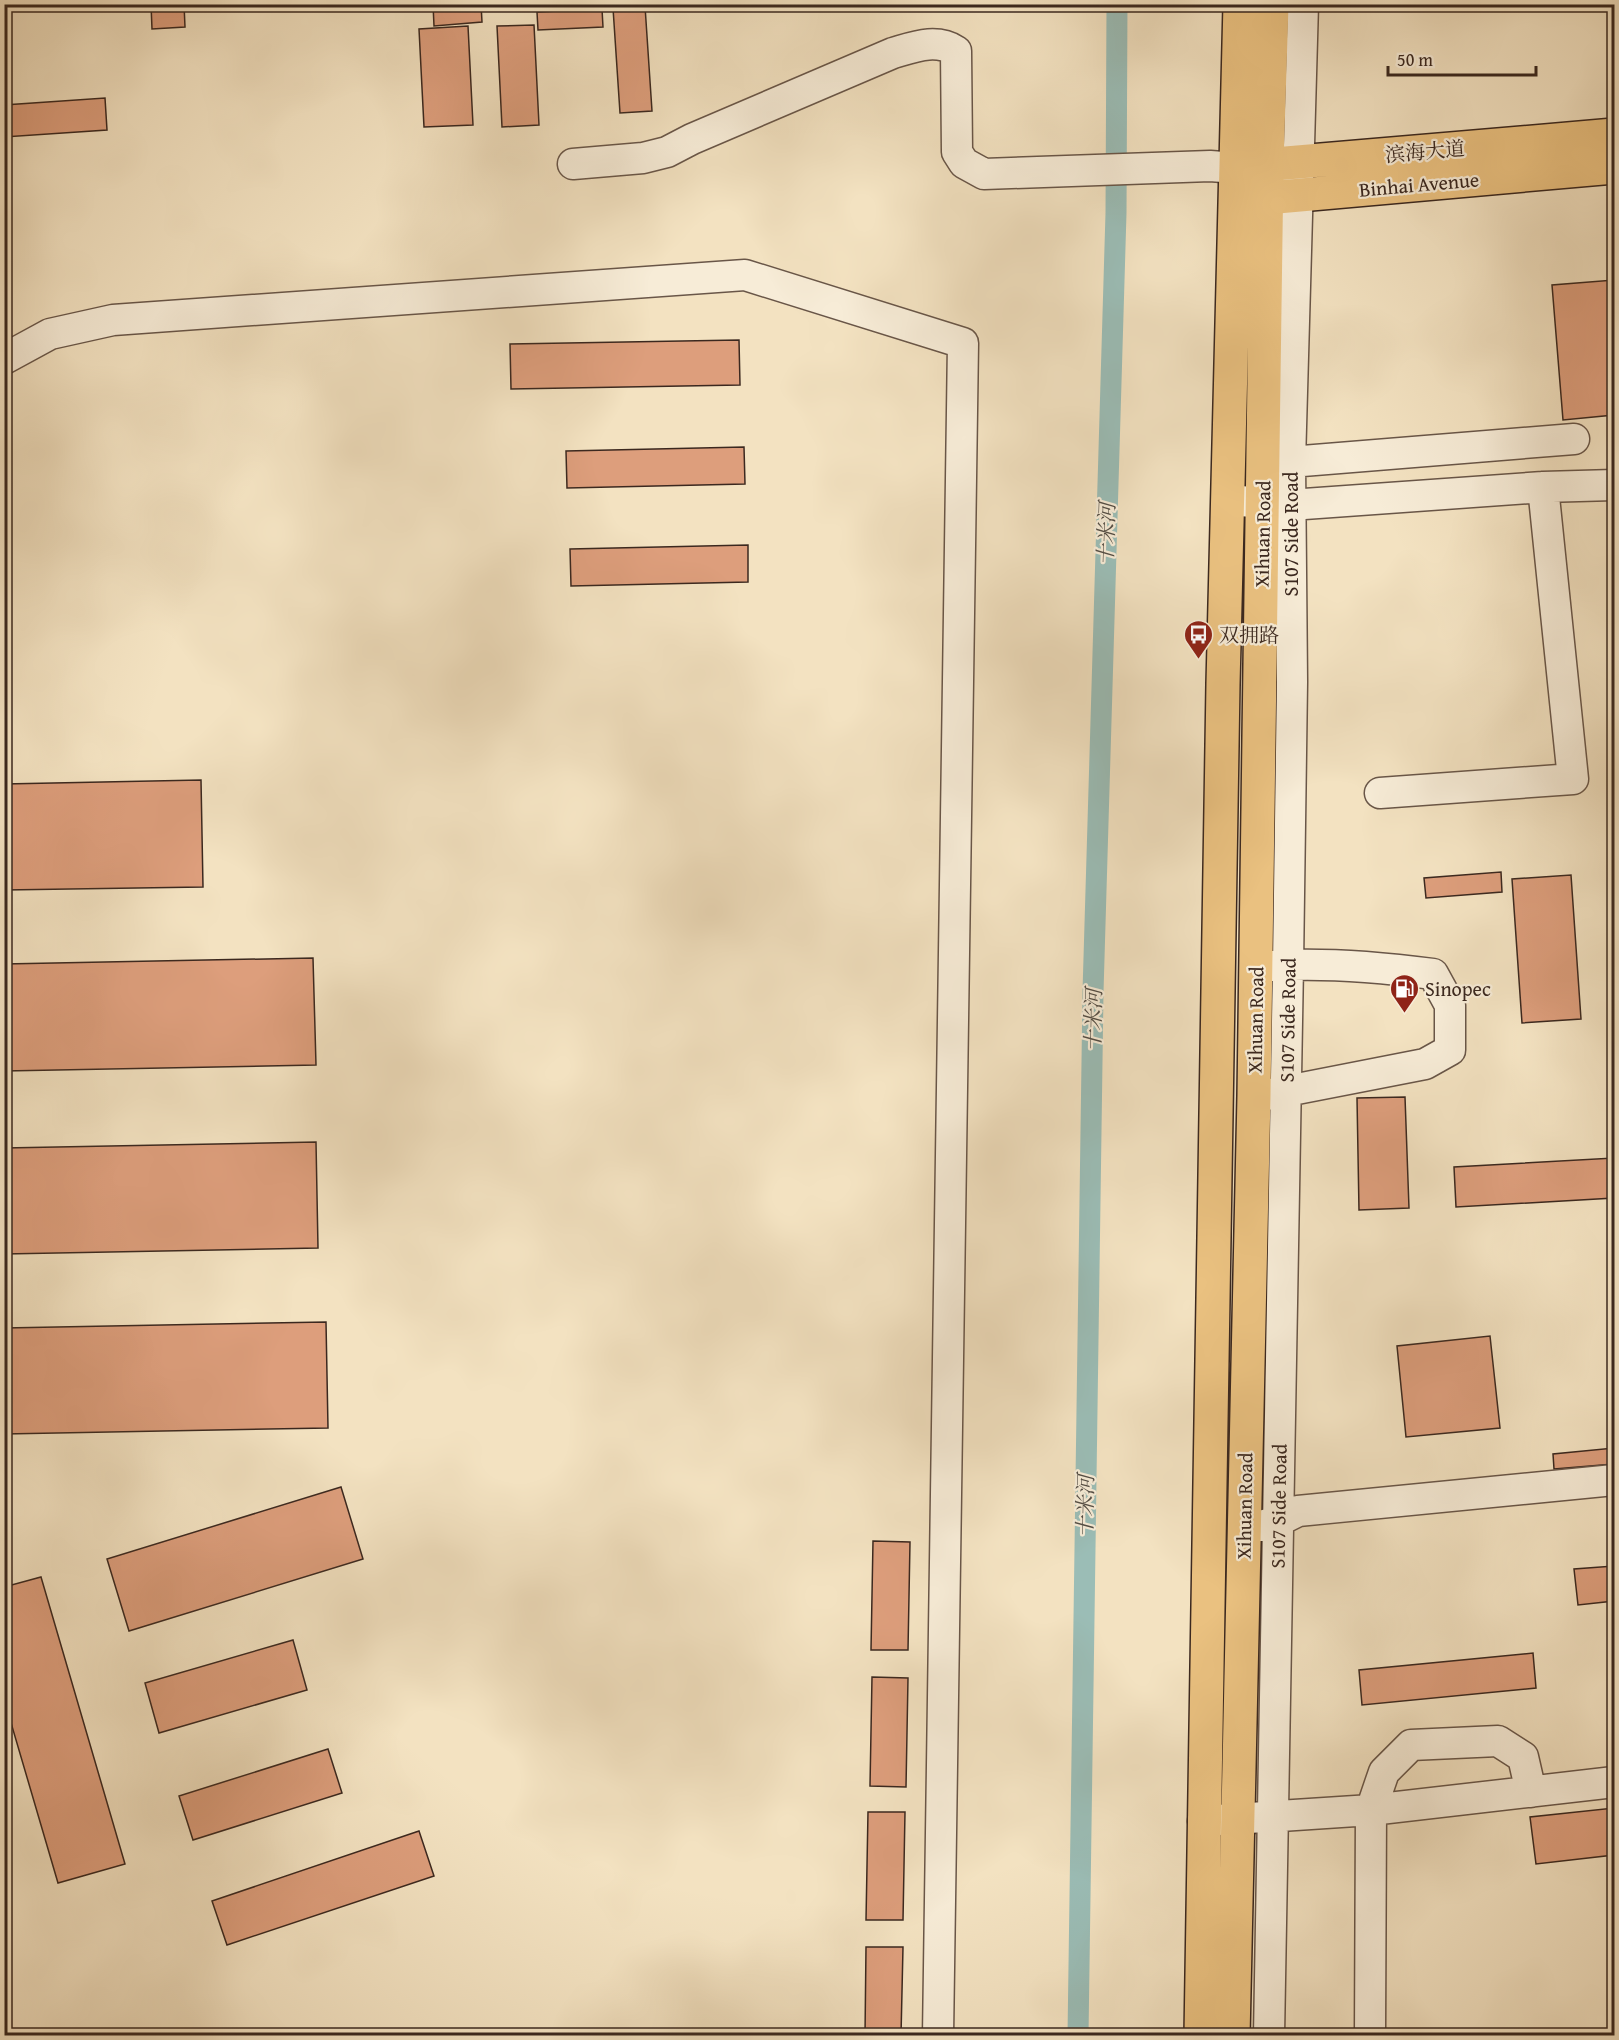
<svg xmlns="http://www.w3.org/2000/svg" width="1619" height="2040" font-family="'Gentium Book Plus','Noto Serif SC',serif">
<rect width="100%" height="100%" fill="#f3e2c1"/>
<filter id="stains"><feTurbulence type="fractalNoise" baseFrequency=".00333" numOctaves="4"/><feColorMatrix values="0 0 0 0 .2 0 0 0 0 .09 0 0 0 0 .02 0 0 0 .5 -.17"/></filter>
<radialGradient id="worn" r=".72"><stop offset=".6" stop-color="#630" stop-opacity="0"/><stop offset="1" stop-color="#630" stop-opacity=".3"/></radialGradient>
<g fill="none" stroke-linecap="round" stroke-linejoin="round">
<!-- canal -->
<path stroke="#9bbdb6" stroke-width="21" d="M1078,2036L1093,992L1116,213L1117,4"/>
</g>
<!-- building -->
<path fill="#dd9e7c" stroke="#3b281f" stroke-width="1.5" d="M151,4H184L185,27L152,29Z
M433,4H481L482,22L434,26Z
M484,4H558L485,11Z
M645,6L652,111L620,113L613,8Z
M602,9L603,27L538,30L537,12Z
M534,25L539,125L502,127L497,26Z
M468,26L473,125L424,127L419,29Z
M105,98L107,130L4,137V105Z
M1614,280V415L1563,420L1552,285Z
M739,340L740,385L511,389L510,344Z
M744,447L745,484L567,488L566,451Z
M748,545V582L571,586L570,549Z
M201,780L203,887L4,890V784Z
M1501,872L1502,892L1426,898L1424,878Z
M1571,875L1581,1019L1522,1023L1512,879Z
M313,958L316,1065L4,1071V964Z
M1405,1097L1409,1208L1359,1210L1357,1098Z
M316,1142L318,1248L4,1254V1148Z
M1614,1158V1198L1456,1207L1454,1167Z
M326,1322L328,1428L4,1434V1328Z
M1490,1336L1500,1428L1406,1437L1397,1346Z
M1614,1448V1464L1554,1469L1553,1454Z
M341,1487L363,1559L129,1631L107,1559Z
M873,1541L910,1542L908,1650H871Z
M1614,1566V1601L1578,1605L1574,1569Z
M41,1577L125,1864L58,1883L4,1699V1587Z
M293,1640L307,1690L159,1733L145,1683Z
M1533,1653L1536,1688L1362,1705L1359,1670Z
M872,1677L908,1678L906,1787L870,1786Z
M328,1749L342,1793L193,1840L179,1796Z
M1614,1808V1855L1536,1864L1530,1817Z
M868,1812H905L903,1920H866Z
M419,1831L434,1876L227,1945L212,1901Z
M866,1947H903L901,2036H865Z"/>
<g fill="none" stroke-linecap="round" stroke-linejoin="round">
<defs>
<path id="minor" d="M573,164L643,158L667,152L692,139L893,53C914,47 936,38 956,51L957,152L964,163L984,174L1210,166L1236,168
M4,359L50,334L113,320L745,275L963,343L938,2036
M1271,462H1290L1574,439
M1227,500L1290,505L1543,487L1614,485
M1380,793L1573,779L1543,487
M1266,1095L1425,1064L1450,1050V1005L1433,974C1379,967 1324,962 1269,966
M1261,1526L1278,1521L1298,1511L1614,1480
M1203,1821L1371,1810L1614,1782
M1269,2036L1288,965L1292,682L1290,462L1303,4
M1370,2036L1371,1810L1384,1772L1411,1745L1498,1741L1523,1757L1531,1792"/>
<path id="major" d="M1240,167L1614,135
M1247,179L1267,198L1614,167"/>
<path id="highway" d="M1201,2036L1223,684L1240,4
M1233,2036L1254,1096L1267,164L1272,4"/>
</defs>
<!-- minor casing -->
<use href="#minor" stroke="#695648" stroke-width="33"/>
<!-- major casing -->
<use href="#major" stroke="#3b281f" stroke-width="36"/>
<!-- highway casing -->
<use href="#highway" stroke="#3b281f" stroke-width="36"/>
<!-- minor -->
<use href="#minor" stroke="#f7ecd7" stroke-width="30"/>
<!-- major -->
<use href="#major" stroke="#eac180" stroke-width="33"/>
<!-- highway -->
<use href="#highway" stroke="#eac180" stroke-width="33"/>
</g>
<!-- icons -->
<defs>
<symbol id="bus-pin" viewBox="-11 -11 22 30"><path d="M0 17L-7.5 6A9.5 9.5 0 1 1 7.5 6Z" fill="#8f2418" stroke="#f7ecd7"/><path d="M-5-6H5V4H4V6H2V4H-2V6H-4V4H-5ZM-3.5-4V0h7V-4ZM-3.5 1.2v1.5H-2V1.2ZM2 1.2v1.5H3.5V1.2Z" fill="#fff"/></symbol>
<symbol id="fuel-pin" viewBox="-11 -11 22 30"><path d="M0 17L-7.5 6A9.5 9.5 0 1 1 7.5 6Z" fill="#8f2418" stroke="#f7ecd7"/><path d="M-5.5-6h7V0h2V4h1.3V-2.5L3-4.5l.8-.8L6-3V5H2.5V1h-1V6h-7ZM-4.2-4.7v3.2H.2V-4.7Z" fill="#fff"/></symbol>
</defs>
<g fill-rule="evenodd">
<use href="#bus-pin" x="1182" y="618" width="33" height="45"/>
<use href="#fuel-pin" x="1388" y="972" width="33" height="45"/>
</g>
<g text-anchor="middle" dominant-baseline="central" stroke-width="4.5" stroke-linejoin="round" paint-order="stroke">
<!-- street labels -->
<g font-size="20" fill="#3b281f" stroke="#f7ecd7">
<text transform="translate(1425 151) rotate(-5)">滨海大道</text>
<text transform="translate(1419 184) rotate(-5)">Binhai Avenue</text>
<text transform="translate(1262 534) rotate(-89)">Xihuan Road</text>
<text transform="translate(1290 534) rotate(-90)">S107 Side Road</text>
<text transform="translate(1255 1020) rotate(-89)">Xihuan Road</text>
<text transform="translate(1287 1020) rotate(-89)">S107 Side Road</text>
<text transform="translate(1244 1506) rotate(-89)">Xihuan Road</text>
<text transform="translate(1278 1506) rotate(-89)">S107 Side Road</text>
</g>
<!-- poi labels -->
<g font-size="20" fill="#3b281f" stroke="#f7ecd7" text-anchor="start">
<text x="1219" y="634">双拥路</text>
<text x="1425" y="988">Sinopec</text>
</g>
<!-- water labels -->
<g font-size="21" font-style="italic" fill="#534d45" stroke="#f7ecd7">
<text transform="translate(1106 534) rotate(-88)">十米河</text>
<text transform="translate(1093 1020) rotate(-89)">十米河</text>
<text transform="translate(1085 1506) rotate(-89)">十米河</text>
</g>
</g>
<!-- margin -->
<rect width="1619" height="2040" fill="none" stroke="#f3e2c1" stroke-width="24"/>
<rect x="6" y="6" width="1607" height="2028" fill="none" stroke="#3b281f" stroke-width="3"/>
<rect x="12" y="12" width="1595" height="2016" fill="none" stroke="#3b281f" stroke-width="1.5"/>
<!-- scale -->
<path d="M1388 66v9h148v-9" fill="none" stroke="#3b281f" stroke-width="3"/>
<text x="1397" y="66" font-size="18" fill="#3b281f" stroke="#f7ecd7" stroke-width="4.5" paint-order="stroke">50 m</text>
<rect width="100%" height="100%" filter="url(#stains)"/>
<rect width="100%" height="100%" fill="url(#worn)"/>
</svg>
